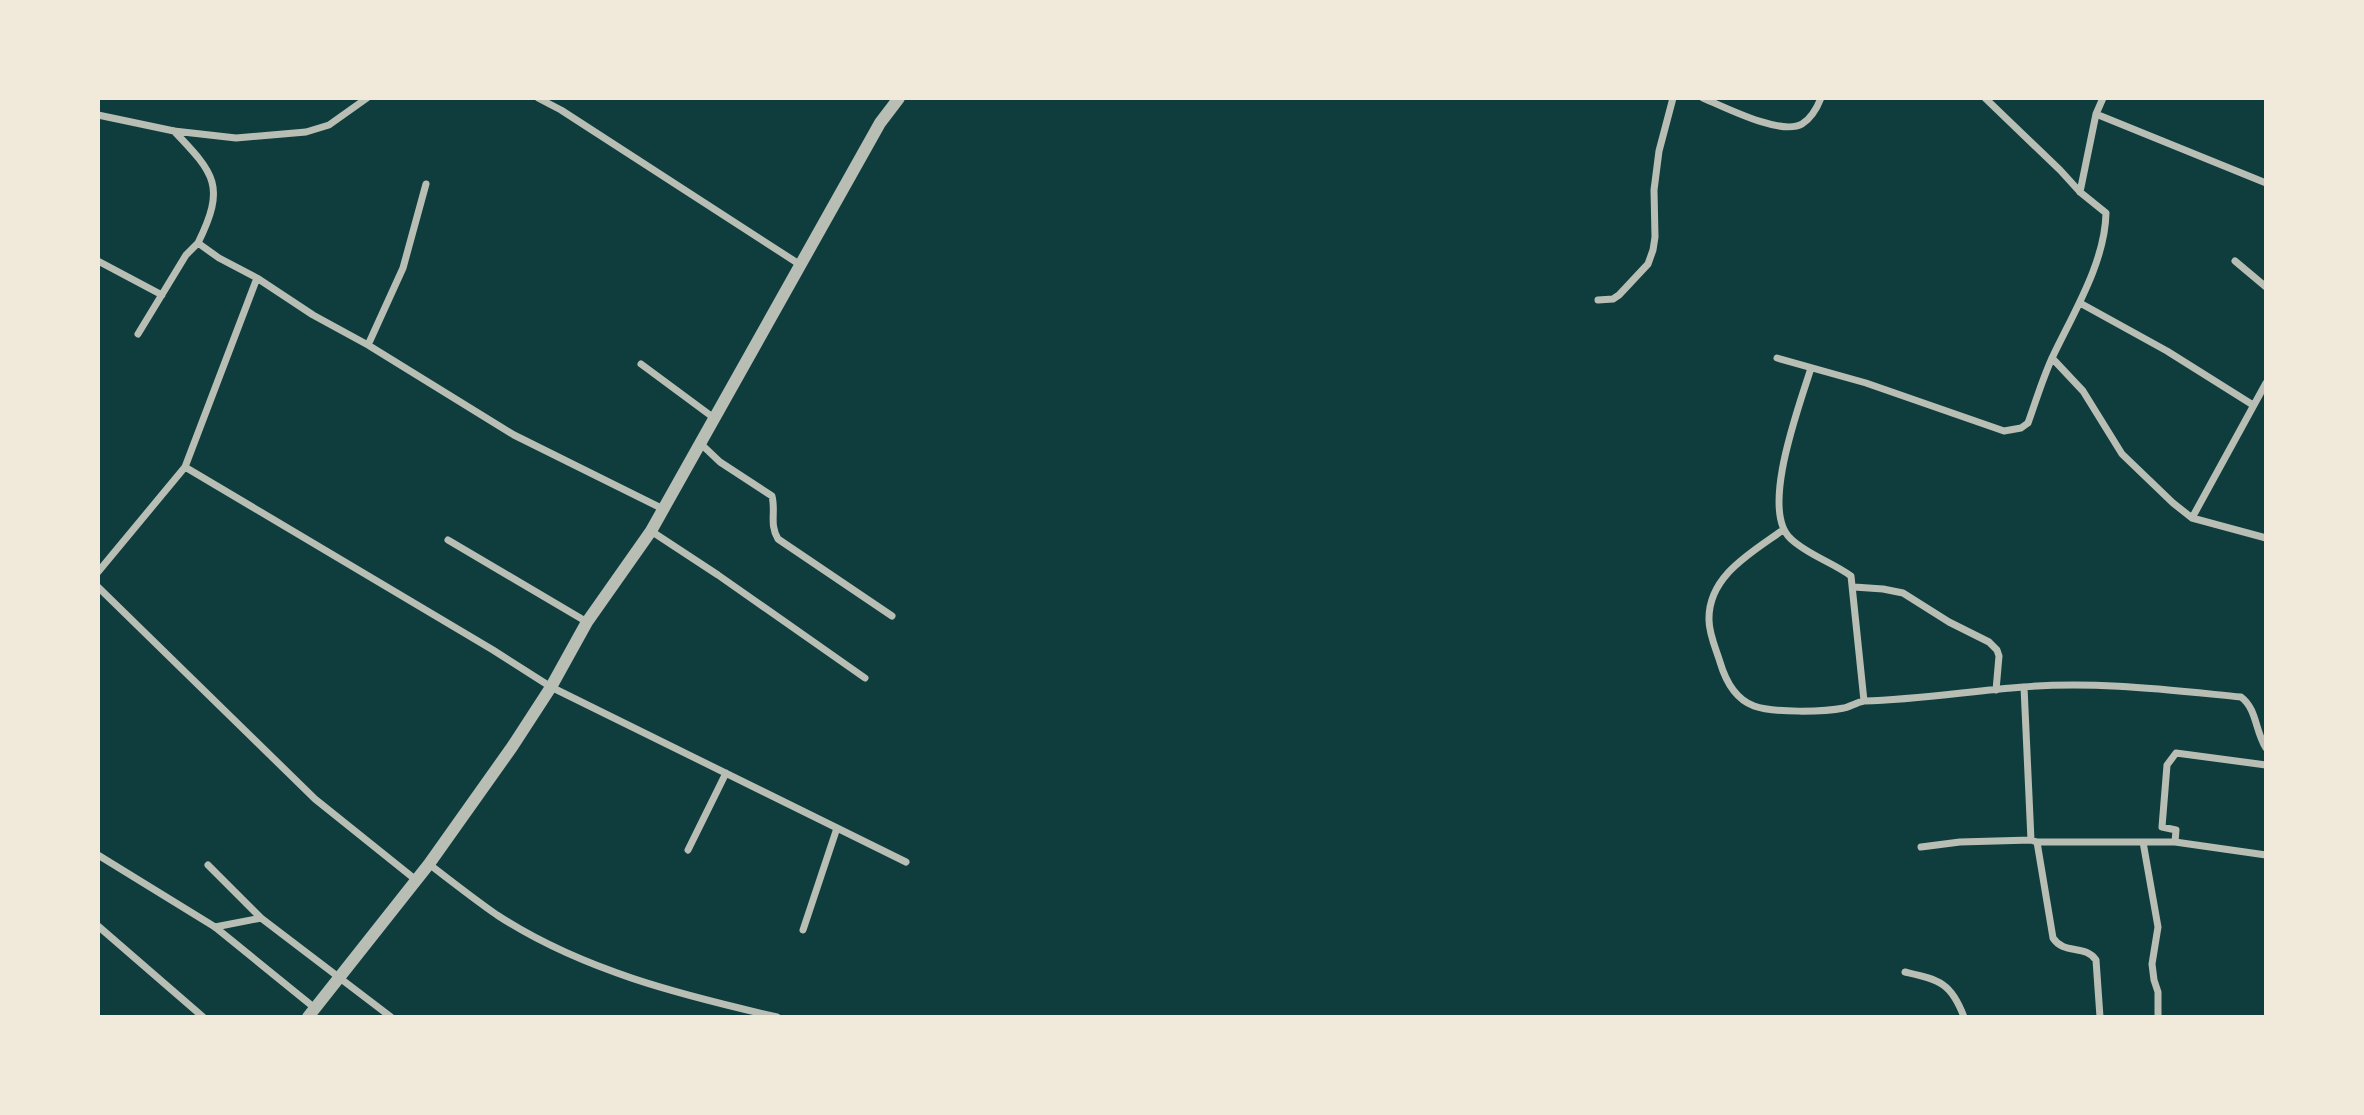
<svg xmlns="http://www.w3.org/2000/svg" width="2364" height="1115" font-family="Mulish,sans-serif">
<rect width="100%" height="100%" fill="#0f3d3e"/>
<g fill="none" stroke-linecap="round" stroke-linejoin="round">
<!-- minor -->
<path stroke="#b8beb3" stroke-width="7" d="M538,98L561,110L799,264
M1703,98C1724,107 1781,136 1802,124C1812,118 1817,108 1821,98
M2096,114L2266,183
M98,115L174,131L236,138L306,132L329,125L367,98
M174,131C215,174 226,186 198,243L219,258L257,278L313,315L368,345L514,435L663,509
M2080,192L2096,114L2103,98
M98,261L162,295
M2235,261L2266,287
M1598,300L1613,299L1619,295L1648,264L1653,250L1655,237L1654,190L1659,151L1673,98
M2080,303L2167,351L2253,405
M138,334L186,255L198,243
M368,345L403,268L426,184
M1777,358L1866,383L2004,431L2021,428L2028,423C2036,401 2043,377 2053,356C2074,312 2105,262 2106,213L2080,192L2060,170L1985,98
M2052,358L2083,391L2122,454L2173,503L2192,518L2266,538
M641,364L714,418
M1811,368C1800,404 1759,511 1791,539C1808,555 1832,562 1851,576L1864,701
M701,444L720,462L772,496C776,512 769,524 778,539L892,616
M185,467L493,650L551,687L906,862
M2192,518L2266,383
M1783,530C1751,553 1708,576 1709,620C1709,634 1716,649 1720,662C1725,679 1735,699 1754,706C1773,713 1824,712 1844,708C1851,706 1858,702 1864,701C1917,700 1970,691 2023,687C2096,681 2168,690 2241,697C2257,709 2255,731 2266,748
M651,531L718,575L865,678
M448,540L587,622
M98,572L185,467L257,278
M98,587L315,799L416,880
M1854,587L1883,589L1903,593L1949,622L1989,642L1997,650L1999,656L1996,690
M2024,687L2031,840
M2037,842H2175L2176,830L2162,827L2167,765L2176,753L2266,765
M2143,842L2158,927L2152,964L2154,980L2158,992V1017
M2175,842L2266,855
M1921,847L1960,842L2031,840L2037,842L2053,938C2064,955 2085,944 2096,960L2100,1017
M688,850L726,773
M98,855L215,927L316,1009
M429,864C451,881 474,899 497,915C581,970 681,995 777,1017
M208,865L261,918L391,1017
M98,926L203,1017
M215,927L261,918
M803,930L837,828
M1905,972C1939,980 1951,982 1964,1017"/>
<!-- tertiary -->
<path stroke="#b8beb3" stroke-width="12" d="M308,1017L429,864L512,747L551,687L587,622L651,531L880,123L899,98"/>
</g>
<!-- border -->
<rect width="2364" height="1115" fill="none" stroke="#f1e9da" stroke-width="200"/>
</svg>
